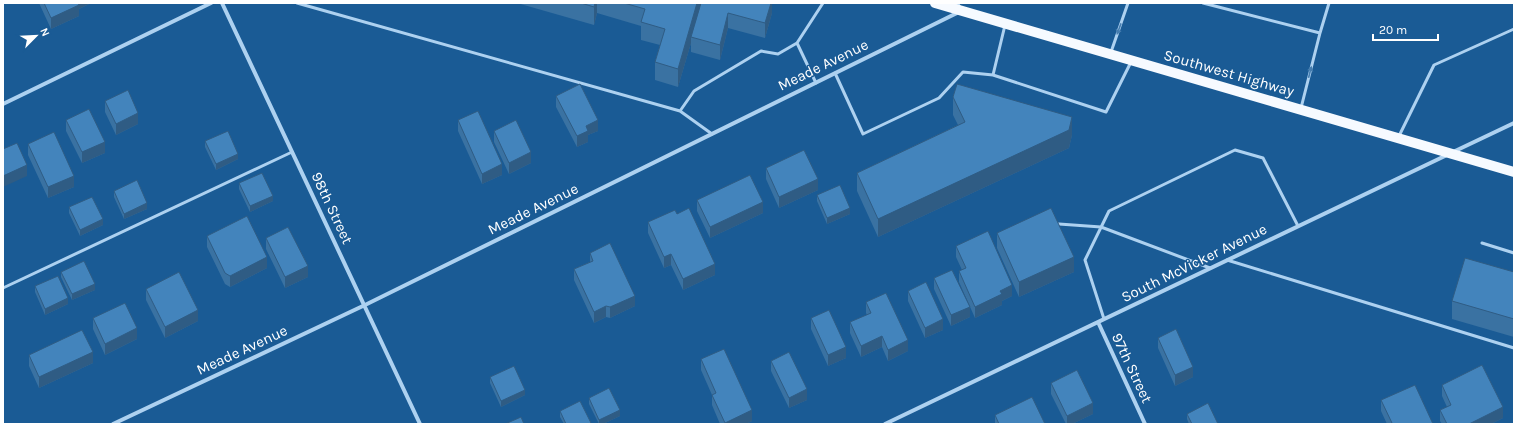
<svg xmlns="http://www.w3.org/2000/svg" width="1517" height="427" font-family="Karla,sans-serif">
<rect width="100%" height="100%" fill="#1a5b95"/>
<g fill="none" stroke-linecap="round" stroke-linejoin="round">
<!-- service -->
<path stroke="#add1f0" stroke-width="3" d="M297,3L680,111L712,134
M1203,3L1320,33L1301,108
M1005,25L993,75L1106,112L1131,62
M1320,33L1329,3
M1111,52L1128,3
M835,73L863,134L939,98L963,72L993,75
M816,83L797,43L823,3
M680,111L694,91L761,51L778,54L797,43
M1399,136L1434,65L1514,29
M1059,224L1101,227L1210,268
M1482,243L1514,253
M1227,260L1514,348
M3,288L292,152
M1104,319L1085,260L1109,211L1235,150L1263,158L1298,226"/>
<!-- minor -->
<path stroke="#add1f0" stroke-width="4" d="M222,3L420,424
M3,104L211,3
M1453,152L1514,123
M1098,322L1145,424
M113,424L365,305L961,11L957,3
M885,424L1447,155"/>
<!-- primary -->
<path stroke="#f6faff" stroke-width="10" d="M935,3L1514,172"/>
</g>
<!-- wall -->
<path fill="#3a72a2" d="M39,3H91L79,9V16L51,29Z
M517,3H772V13L765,38L728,28L720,60L691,52V43L678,87L655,80V62L660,45L641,40V26L597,13L594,25Z
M556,96L598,131L588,135V142L577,147L556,107Z
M953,97L1072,135L1069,148L878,237L857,191V173L958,125L953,115Z
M105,101L138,124L116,135L105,112Z
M66,120L105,153L82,163L66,131Z
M458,120L502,175L482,184L458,131Z
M494,131L531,163L509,174L494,142Z
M205,141L238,159L216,170L205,147Z
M28,144L74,187L48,198L28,155Z
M766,168L818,190L779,208L766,179Z
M239,183L273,201L250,212L239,189Z
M114,191L147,209L124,219L114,197Z
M817,195L850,214L827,224L817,201Z
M697,200L763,213L710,238L697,211Z
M69,207L103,225L80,236L69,213Z
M677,214L715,275L683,290L671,265L664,268L648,233V222Z
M997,233L1074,272L1019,297L997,248Z
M207,236L267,268L230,287L225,284L207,247Z
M266,238L308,277L285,288L266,249Z
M956,246L1012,296L1002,301V305L975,318L959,282V271L962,270L956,257Z
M590,253L635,306L610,318L606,317L594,323L574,280V269L590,262Z
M61,272L95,290L72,300L61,277Z
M1514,272V337L1452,319V301Z
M934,278L970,317L951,326L934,289Z
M35,286L68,304L45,315L35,292Z
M146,289L198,321L165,338L146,300Z
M908,291L943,330L925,338L908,301Z
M866,302L908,351L888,361L882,347L861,357L850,333V322L867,315L866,313Z
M93,318L137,339L105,355L93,329Z
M811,318L846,358L828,366L811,329Z
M1158,338L1193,377L1175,386L1158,348Z
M29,355L93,363L39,388L29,366Z
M701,359L752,421L746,424H720L712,405V395L701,370Z
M771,361L807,400L789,408L771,371Z
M490,377L525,395L501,407L490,383Z
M1051,383L1093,414L1072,424H1066L1051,394Z
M1442,385L1503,418L1491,424H1442L1440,421V410L1447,407L1442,396Z
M589,398L620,416L603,424H599L589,404Z
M1381,400L1433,424H1387L1381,411Z
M560,411L591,424H564L560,417Z
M1187,414L1218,424H1189L1187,419Z
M995,415L1045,424H995Z"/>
<!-- shaded-wall -->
<path fill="#2f5c84" d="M76,3H91L79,9V16L51,29V18Z
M595,3H597V13L594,25V7Z
M697,3H702L691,37V43L678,87V69Z
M771,3H772V13L765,38V23Z
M728,13V28L720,60V45Z
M138,113V124L116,135V124Z
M1072,117V135L1069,148L878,237V219Z
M598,120V131L588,135V142L577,147V136L586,126Z
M105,142V153L82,163V152Z
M531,152V163L509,174V163Z
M238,154V159L216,170V164Z
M502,164V175L482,184V174Z
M27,165V176L3,187V176Z
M74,176V187L48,198V187Z
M818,179V190L779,208V197Z
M273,196V201L250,212V206Z
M763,202V213L710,238V227Z
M147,203V209L124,219V214Z
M850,208V214L827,224V218Z
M103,219V225L80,236V230Z
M671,254V265L664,268V257Z
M267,257V268L230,287V276Z
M1074,257V272L1019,297V282Z
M715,264V275L683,290V279Z
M308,266V277L285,288V277Z
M95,284V290L72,300V294Z
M1012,285V296L1002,301V305L975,318V307L1000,291Z
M635,296V306L610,318V307Z
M68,298V304L45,315V309Z
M606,306V317L594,323V312Z
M970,307V317L951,326V315Z
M198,310V321L165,338V327Z
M943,319V330L925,338V328Z
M137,328V339L105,355V344Z
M882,336V347L861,357V346Z
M908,340V351L888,361V350Z
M846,347V358L828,366V355Z
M93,352V363L39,388V377Z
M1193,367V377L1175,386V375Z
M807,389V400L789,408V398Z
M525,390V395L501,407V401Z
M1093,403V414L1072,424H1067V416Z
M1503,407V418L1491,424H1469Z
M620,410V416L603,424H599V420Z
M752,410V421L746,424H725V423Z"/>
<!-- building -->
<path fill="#4384bc" stroke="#2f5c84" d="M44,3H78L79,5L51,18Z
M581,3H595L594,7Z
M624,3H697L678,69L655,62L665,29L641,22L645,9Z
M701,3H771L765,23L728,13L720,45L691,37Z
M580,84L598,120L586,126L588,131L577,136L556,96Z
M957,84L1072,117L1069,130L878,219L857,173L965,122L953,97Z
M128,90L138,113L116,124L105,101Z
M89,109L105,142L82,152L66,120Z
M478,111L502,164L482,174L458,120Z
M516,120L531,152L509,163L494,131Z
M228,131L238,154L216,164L205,141Z
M54,132L74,176L48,187L28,144Z
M17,143L27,165L3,176V149Z
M804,150L818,179L779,197L766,168Z
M262,173L273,196L250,206L239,183Z
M750,175L763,202L710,227L697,200Z
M137,180L147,203L124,214L114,191Z
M840,185L850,208L827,218L817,195Z
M92,197L103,219L80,230L69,207Z
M689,208L715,264L683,279L671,254L664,257L648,222L675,210L677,214Z
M1051,208L1074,257L1019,282L997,233Z
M247,216L267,257L230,276L225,273L207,236Z
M288,227L308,266L285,277L266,238Z
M988,231L1012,285L1000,291L1002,294L975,307L959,271L966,268L956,246Z
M610,243L635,296L610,307L606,306L594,312L574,269L593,261L590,253Z
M1465,258L1514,272V319L1452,301Z
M84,261L95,284L72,294L61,272Z
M952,270L970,307L951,315L934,278Z
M179,272L198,310L165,327L146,289Z
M58,276L68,298L45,309L35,286Z
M926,282L943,319L925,328L908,291Z
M886,293L908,340L888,350L882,336L861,346L850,322L871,313L866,302Z
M125,303L137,328L105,344L93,318Z
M829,310L846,347L828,355L811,318Z
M1176,329L1193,367L1175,375L1158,338Z
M82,330L93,352L39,377L29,355Z
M724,349L752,410L725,423L712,395L716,393L701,359Z
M789,352L807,389L789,398L771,361Z
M1482,365L1503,407L1469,424H1447L1440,410L1451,405L1442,385Z
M514,366L525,390L501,401L490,377Z
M1077,370L1093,403L1067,416L1051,383Z
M1415,385L1433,424H1390L1392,423L1381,400Z
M609,388L620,410L599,420L589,398Z
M1032,397L1045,424H999L995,415Z
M580,401L591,423L588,424H566L560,411Z
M1208,403L1218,424H1192L1187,414Z
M521,417L524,424H505Z"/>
<!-- one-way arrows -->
<defs><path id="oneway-solid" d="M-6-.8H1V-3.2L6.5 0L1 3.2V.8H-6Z"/></defs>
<g fill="#467eb0">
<use href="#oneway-solid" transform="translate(1119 29) rotate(110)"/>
<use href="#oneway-solid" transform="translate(1310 72) rotate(-76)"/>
</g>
<g text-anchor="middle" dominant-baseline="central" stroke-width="3" stroke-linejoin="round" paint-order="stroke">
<!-- street labels -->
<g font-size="15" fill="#fff" stroke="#1a5b95">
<text transform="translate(823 65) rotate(-26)">Meade Avenue</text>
<text transform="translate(1229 73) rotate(16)">Southwest Highway</text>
<text transform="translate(332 208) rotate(65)">98th Street</text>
<text transform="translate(533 209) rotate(-26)">Meade Avenue</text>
<text transform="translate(1194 263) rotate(-26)">South McVicker Avenue</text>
<text transform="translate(242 350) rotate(-25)">Meade Avenue</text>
<text transform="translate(1132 368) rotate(65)">97th Street</text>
</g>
</g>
<!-- border -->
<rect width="1517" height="427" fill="none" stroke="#ffffff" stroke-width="8"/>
<!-- north arrow -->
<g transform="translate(36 36) rotate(66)" stroke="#1a5b95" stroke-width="3" paint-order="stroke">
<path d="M0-3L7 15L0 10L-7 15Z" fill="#ffffff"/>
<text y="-6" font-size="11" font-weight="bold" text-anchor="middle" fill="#ffffff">N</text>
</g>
<!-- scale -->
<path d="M1373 34v6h65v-6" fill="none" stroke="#ffffff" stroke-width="2"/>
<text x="1379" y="34" font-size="12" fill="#ffffff" stroke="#1a5b95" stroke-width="3" paint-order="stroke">20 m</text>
</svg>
